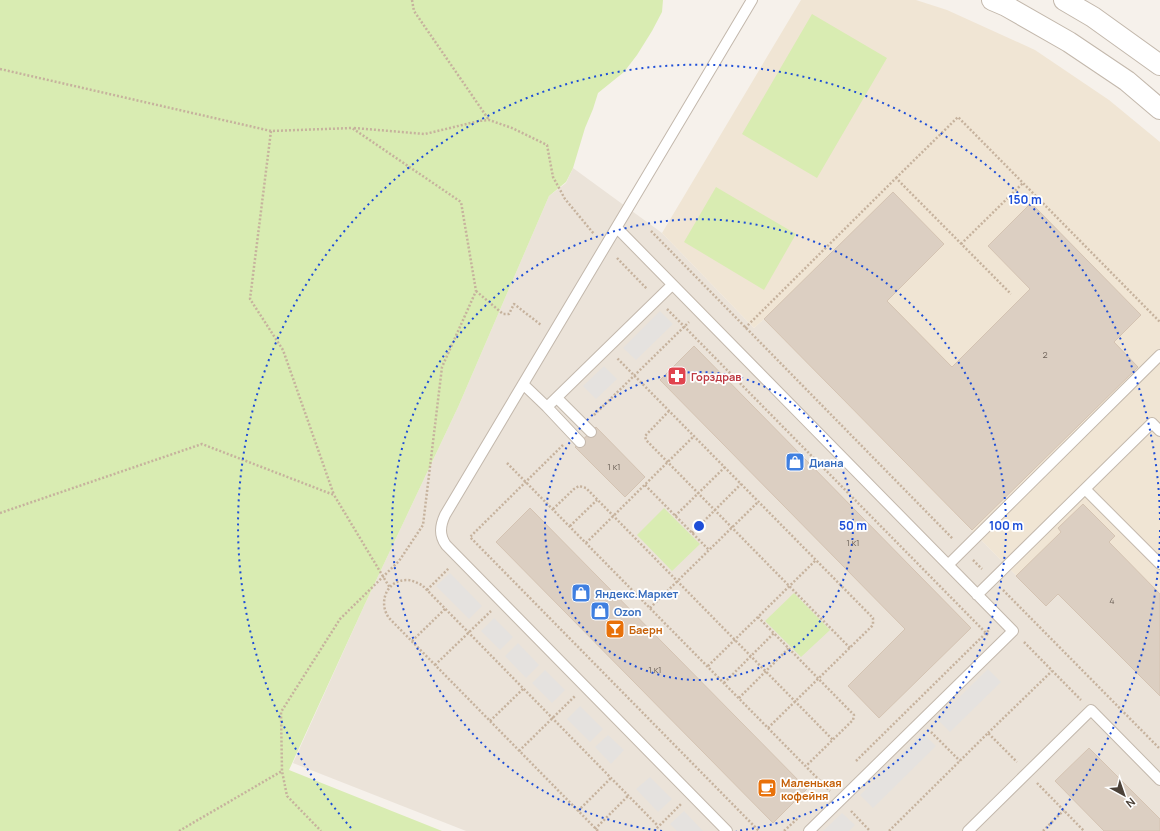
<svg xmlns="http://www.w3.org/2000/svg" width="1160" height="831" font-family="Manrope,sans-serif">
<rect width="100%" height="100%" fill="#f6f1eb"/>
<!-- residential -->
<path fill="#ebe3d9" d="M573,168L662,233L754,328L764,319L1046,606L1058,594L1160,696V831H466L293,763L364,606L459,405L549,196L566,183Z"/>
<!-- education -->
<path fill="#f0e5d4" d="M801,0H916L947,10L1035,50L1109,100L1160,142V696L1058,594L1046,606L764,319L754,328L662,233Z"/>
<!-- green -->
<path fill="#d9ecb2" d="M0,0H663L662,12L652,31L637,55L624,72L598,93L593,109L585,128L573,168L566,182L549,196L459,405L364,606L289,770L442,831H0Z
M812,14L887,58L817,178L742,134Z
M716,187L796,234L764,290L684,242Z
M664,508L700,544L672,571L637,535Z
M794,593L830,630L801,657L765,621Z"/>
<!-- parking -->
<path fill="#e5e2df" d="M660,311L673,324L636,360L623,348Z
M604,366L617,379L596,399L583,386Z
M450,573L482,606L469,619L436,586Z
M494,618L513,637L500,650L481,631Z
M518,643L539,665L526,678L505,656Z
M988,669L1001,682L950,732L937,719Z
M545,670L565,690L552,703L532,683Z
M580,706L603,729L590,742L567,719Z
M923,733L936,746L873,808L860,795Z
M608,735L624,750L611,764L595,747Z
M650,777L672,799L658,812L636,789Z
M684,811L703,831H677L670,824Z
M842,813L855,825L849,831H823Z"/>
<!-- building -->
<path fill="#dccfc2" stroke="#d4c3b2" d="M893,192L944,244L887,301L952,367L1030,289L988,246L1031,203L1141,315L1114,342L1138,367L972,530L764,319Z
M694,346L971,628L879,718L848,686L905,629L660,380Z
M596,427L645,477L625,497L575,447Z
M1083,504L1115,536L1109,542L1160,594V696L1058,594L1046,606L1016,576L1061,532L1058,528Z
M530,508L807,789L773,823L496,542Z
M1089,748L1160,819V831H1104L1055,781Z"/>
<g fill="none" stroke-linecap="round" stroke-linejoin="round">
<defs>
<path id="lane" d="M617,228L1013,631L809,831
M523,384L547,407L672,285
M557,398L591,432
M547,407L580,442
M1085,489L1160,564
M948,565L1160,355
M977,595L1152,423L1160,431
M727,831L446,545C439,535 440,526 445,515L752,0
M968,831L1091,710L1160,780"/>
<path id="street" d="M992,0L1006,6L1069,42L1127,81L1160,109
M1064,0L1093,17L1160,65"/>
</defs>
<!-- lane casing -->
<use href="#lane" stroke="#c3b8ac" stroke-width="12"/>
<!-- street casing -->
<use href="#street" stroke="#c3b8ac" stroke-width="22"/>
<!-- path -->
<path stroke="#c6b29d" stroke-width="2.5" stroke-dasharray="2 2" stroke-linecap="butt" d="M412,0L414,11L489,120
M0,69L271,131L352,128L461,202L476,291L442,367L423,525L399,561L340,619L281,712L282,771L287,796L321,831
M354,128L425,134L479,121L489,120L512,128L547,145L553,177L565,199L594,234
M271,131L250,299L283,350L334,495
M896,178L958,117L1160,322
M651,231L953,539
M961,244L1023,183
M617,258L647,289
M476,291L503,314H509L514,304L541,325
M667,309L988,635
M745,328L896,178L1011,294
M669,411L645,436L646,440L850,648
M594,415L689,322
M563,445L470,537L759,831
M507,463L768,728L872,626L873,624V618L617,358
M645,485L709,550
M553,509L574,489L579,486L586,488L833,740
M0,513L202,444L334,495L390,588
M675,516L725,467
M570,526L597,500
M692,533L741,484
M586,543L694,436
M973,560L982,569
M427,590L449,568
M1003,590L1160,749
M650,608L758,502
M758,617L854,715L853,720L806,766
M412,641L445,609
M1024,642L1081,700
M435,665L491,611
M708,666L816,560
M724,683L774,633
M739,698L789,648
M490,721L523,689
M768,728L830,791
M931,732L960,761
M988,733L1052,671
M519,751L575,696
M856,761L990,629
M1037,783L1084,831
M578,811L611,778
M851,811L870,831
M595,829L628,796
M179,831L282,771
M598,831L389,618C378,603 386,580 407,580C412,580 417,583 422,585L658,826
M654,831L681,804
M784,831L798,818
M889,831L988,733L1017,762
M1043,831L1064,810"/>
<!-- lane -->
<use href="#lane" stroke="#fff" stroke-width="10"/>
<!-- street -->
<use href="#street" stroke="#fff" stroke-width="20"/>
</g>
<!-- distance rings -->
<g fill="none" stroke="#1d4ed8" stroke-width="2" stroke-dasharray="2 4">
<circle cx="699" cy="526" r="154"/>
<path d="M662 831A307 307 0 1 1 736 831"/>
<path d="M1160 530A461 461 0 0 1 1047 828M351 828A461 461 0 1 1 1160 522"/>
</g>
<!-- icons -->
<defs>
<symbol id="pharmacy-square" viewBox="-11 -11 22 22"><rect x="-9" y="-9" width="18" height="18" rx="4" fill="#e0444e" stroke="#fff"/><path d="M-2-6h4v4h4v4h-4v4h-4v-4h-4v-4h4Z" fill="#fff"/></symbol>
<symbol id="shop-square" viewBox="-11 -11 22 22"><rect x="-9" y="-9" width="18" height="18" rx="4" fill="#3f7fe0" stroke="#fff"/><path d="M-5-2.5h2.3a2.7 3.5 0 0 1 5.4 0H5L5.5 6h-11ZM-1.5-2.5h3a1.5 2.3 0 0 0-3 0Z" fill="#fff"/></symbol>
<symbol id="bar-square" viewBox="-11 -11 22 22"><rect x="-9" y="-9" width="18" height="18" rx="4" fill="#e8710a" stroke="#fff"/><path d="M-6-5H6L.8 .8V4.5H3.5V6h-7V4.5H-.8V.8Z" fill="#fff"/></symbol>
<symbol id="cafe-square" viewBox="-11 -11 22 22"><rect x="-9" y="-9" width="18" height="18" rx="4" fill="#e8710a" stroke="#fff"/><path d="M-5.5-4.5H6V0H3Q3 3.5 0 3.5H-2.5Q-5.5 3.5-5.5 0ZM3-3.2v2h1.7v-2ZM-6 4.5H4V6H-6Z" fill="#fff"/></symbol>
</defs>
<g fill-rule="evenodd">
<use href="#pharmacy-square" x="666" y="365" width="22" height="22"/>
<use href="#shop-square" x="784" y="451" width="22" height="22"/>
<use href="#shop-square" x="570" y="582" width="22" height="22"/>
<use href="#shop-square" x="589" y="600" width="22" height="22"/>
<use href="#bar-square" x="604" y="618" width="22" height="22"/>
<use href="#cafe-square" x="756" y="777" width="22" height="22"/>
</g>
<g text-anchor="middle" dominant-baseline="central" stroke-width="3.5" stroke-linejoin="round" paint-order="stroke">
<!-- number labels -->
<g font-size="9" fill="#6f645a">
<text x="1045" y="354">2</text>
<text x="614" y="466">1 к1</text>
<text x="853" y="542">1 к1</text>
<text x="1112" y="600">4</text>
<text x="655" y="669">1 к1</text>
</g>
<!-- health labels -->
<g font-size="11" font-weight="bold" fill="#be3a42" stroke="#fff" text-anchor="start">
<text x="691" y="376">Горздрав</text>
</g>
<!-- shop labels -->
<g font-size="11" font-weight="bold" fill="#366cbe" stroke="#fff" text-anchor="start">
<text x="809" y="462">Диана</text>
<text x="595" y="593">Яндекс.Маркет</text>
<text x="614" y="611">Ozon</text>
</g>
<!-- food labels -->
<g font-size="11" font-weight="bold" fill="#c56008" stroke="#fff" text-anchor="start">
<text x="629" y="629">Баерн</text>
<text x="781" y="782">Маленькая<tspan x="781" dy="13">кофейня</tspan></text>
</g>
</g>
<circle cx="699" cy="526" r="6" fill="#1d4ed8" stroke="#fff" stroke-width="2"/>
<g font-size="12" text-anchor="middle" font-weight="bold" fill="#1d4ed8" stroke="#fff" stroke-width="3.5" stroke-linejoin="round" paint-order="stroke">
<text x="1025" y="204">150 m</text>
<text x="853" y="530">50 m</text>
<text x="1006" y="530">100 m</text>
</g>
<!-- north arrow -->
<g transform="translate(1124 795) rotate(140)" stroke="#ffffff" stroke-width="3" paint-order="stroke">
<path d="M0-3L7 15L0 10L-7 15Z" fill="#4b4138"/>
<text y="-6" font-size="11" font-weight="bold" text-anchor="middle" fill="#4b4138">N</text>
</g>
</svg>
